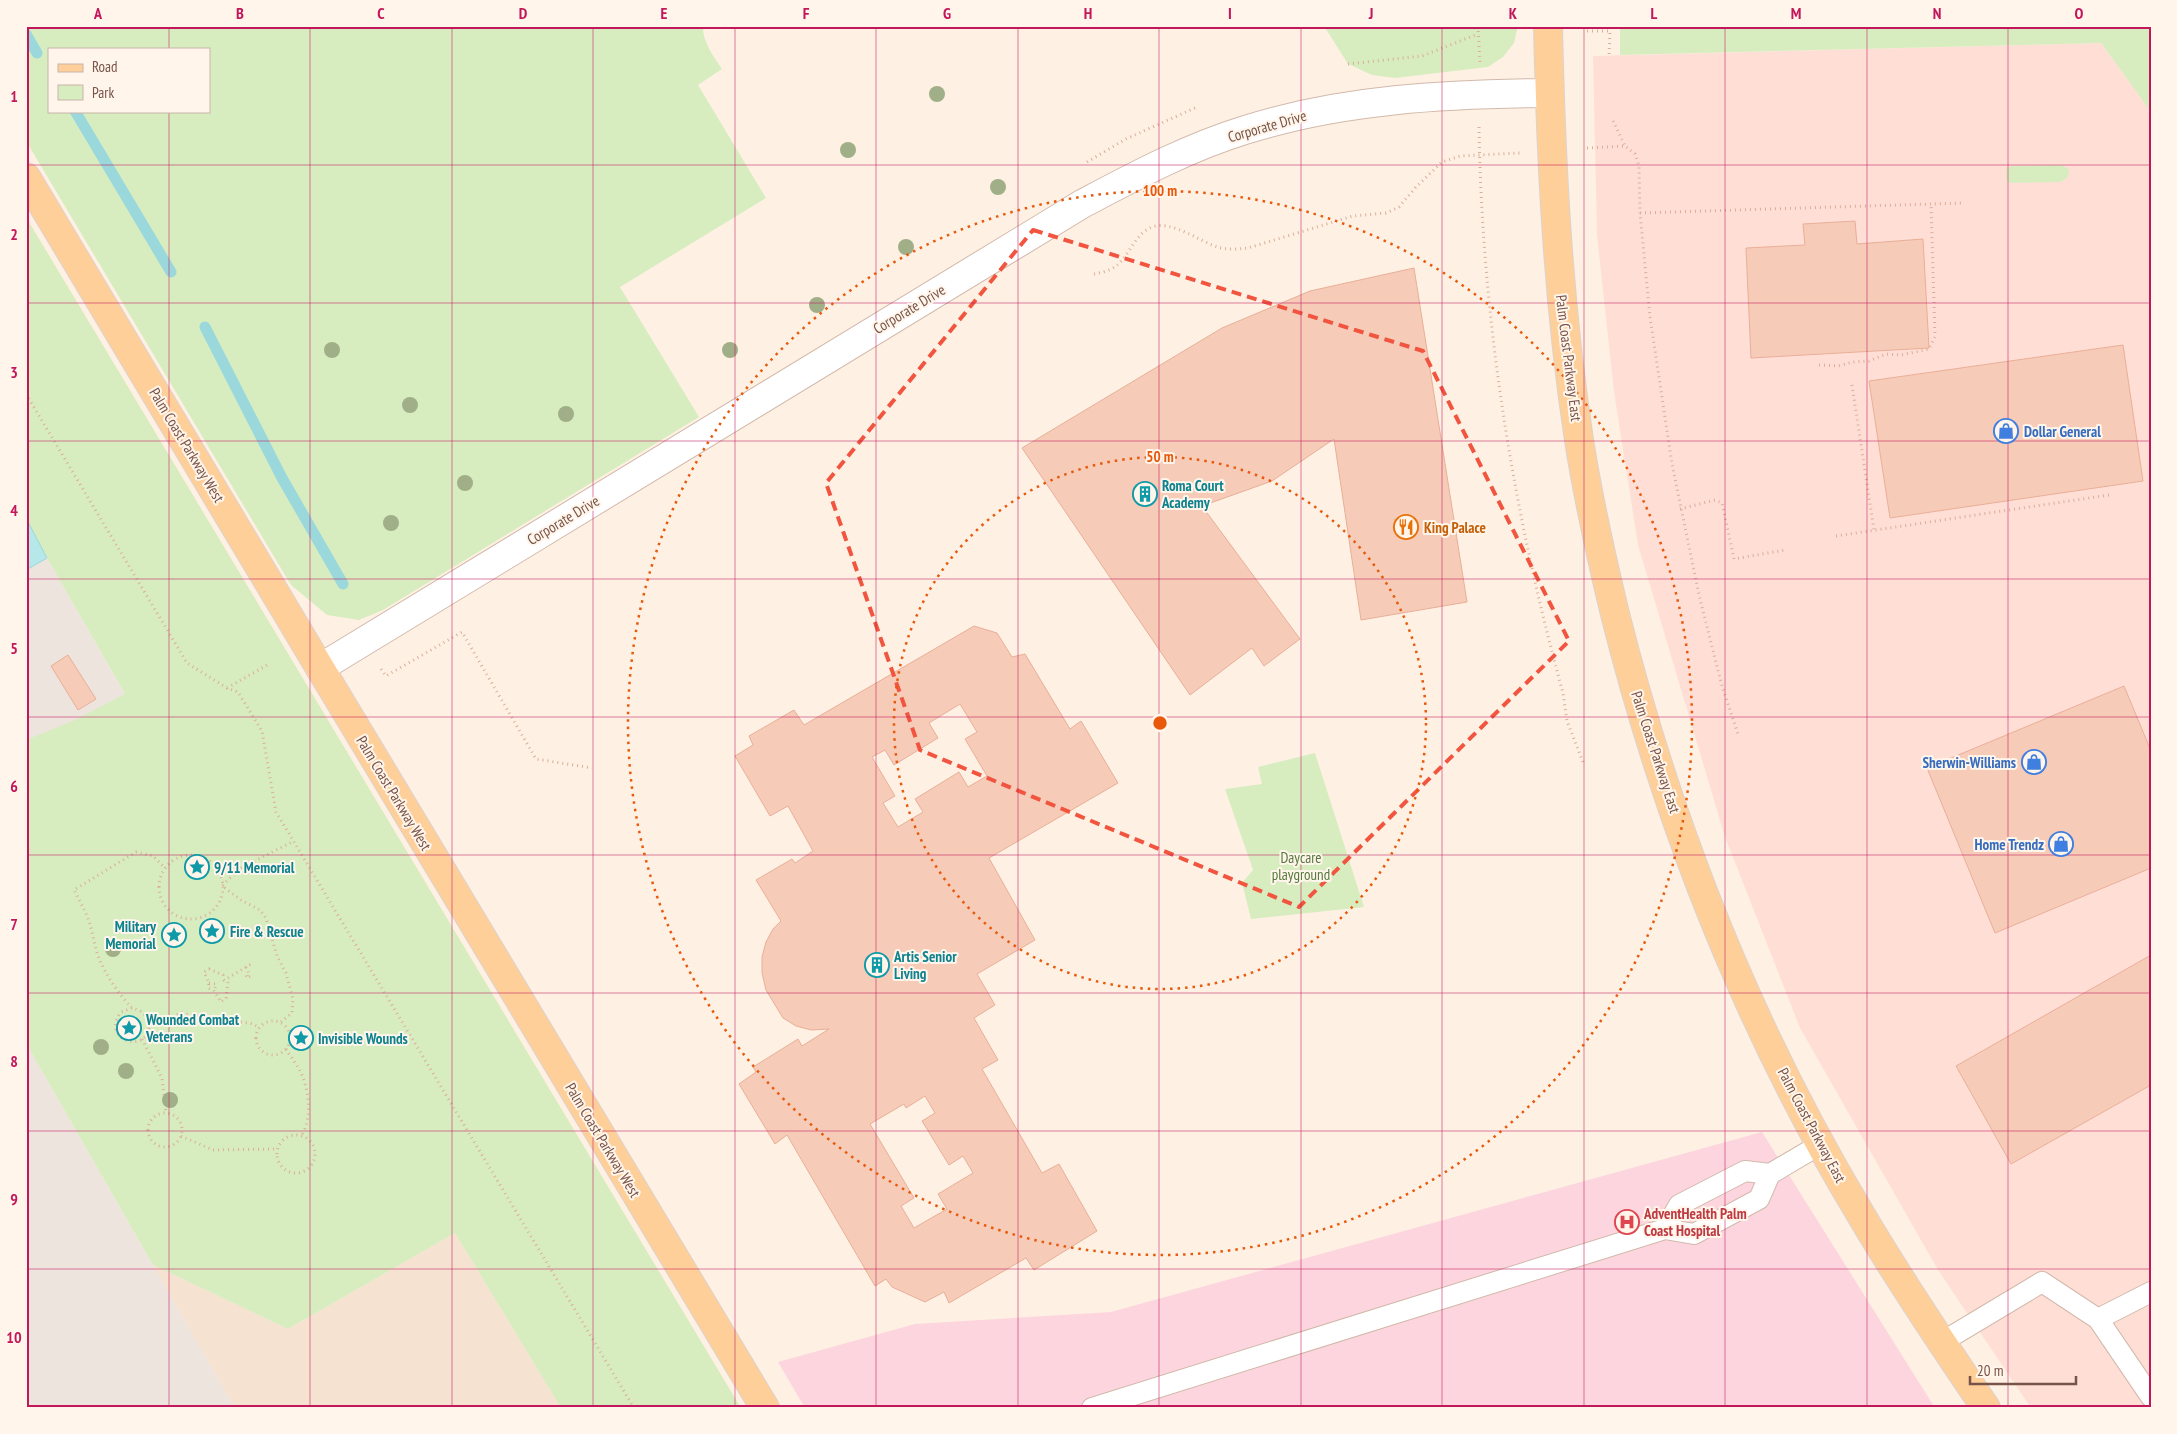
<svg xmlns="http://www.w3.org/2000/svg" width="2177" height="1434" font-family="'PT Sans Narrow',sans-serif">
<rect width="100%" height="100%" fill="#fef1e3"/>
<!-- residential -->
<path fill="#f6e2d1" d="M455,1233L561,1408H235L153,1265L288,1329Z"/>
<!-- commercial -->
<path fill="#ffded6" d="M2101,43L2151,112V1408H2031L1938,1270L1800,1028L1725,837L1638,545L1614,392L1597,235L1593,56Z"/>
<!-- industrial -->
<path fill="#ede4de" d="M47,558L154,745L26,826V570Z
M26,1043L153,1265L235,1408H26Z"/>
<!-- medical -->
<path fill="#fdd5de" d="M1762,1132L1935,1408H805L778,1362L915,1324L1111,1312Z"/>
<!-- green -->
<path fill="#d7edc0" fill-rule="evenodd" d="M26,26H703C702,41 714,57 722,69L698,85L766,198L620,287L699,417L383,610L359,620L327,615L291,585L26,141ZM49,49H209V111H49Z
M1324,26H1518L1514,43L1503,57L1488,67L1395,78L1372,75L1348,64Z
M1620,26H2151V112L2101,43L1620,55Z
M2061,165L2069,169C2069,177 2067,179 2060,182L2009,183L2006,179V169L2011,166Z
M26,217L741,1408H561L455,1233L288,1329L153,1265L26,1043V740L75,720L125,694L47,558L26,518Z
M1315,753L1364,907L1251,919L1242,883L1253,870L1225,789L1262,784L1258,767Z"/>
<!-- water -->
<path fill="#b6e7e9" stroke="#9bd8dc" d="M26,518L47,558L26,570Z"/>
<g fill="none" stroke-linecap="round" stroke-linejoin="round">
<!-- stream -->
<path stroke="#9bd8dc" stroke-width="11" d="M26,34L37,53
M75,111L171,272
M205,327L282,478L343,584"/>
</g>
<!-- building -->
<path fill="#f6cbb8" stroke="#e9af98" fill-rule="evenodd" d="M1855,221L1857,244L1923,239L1929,348L1751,358L1746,248L1805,245L1803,224Z
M1414,268L1467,602L1361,620L1334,439L1272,481L1202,506L1300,639L1264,666L1252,648L1190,695L1022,448L1222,328L1310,291Z
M2123,345L2143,481L1890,518L1869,381Z
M974,626L997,633L1012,657L1025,654L1070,729L1081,721L1118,783L989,858L1035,940L977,974L995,1005L974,1018L998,1060L982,1069L1042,1173L1059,1164L1097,1231L1034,1270L1026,1258L949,1303L944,1292L925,1302L892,1287L886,1279L875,1286L787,1135L775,1144L739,1084L756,1072L753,1067L798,1039L802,1046L829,1029L811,1030L796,1026L783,1018L766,990L762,973V957L766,942L773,929L781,921L756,880L792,859L795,863L813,851L788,806L770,816L735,756L753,745L749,736L794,710L804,725ZM960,704L977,732L965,739L987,776L968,787L959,772L915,799L923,812L898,827L883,803L895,796L872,757L885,750L894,765L938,738L929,723ZM925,1096L935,1113L922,1121L949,1165L963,1156L973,1173L938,1194L947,1209L914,1228L901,1206L914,1198L870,1124L904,1104L906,1108Z
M68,655L96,699L78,710L51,666Z
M2124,686L2151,751V868L1995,933L1927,768Z
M2151,955V1085L2011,1164L1956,1066Z"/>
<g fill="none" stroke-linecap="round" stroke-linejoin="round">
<defs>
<path id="lane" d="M1665,1229L1679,1205L1745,1171L1770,1174
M2098,1319L2151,1292
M1942,1342L2042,1282L2098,1319L2151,1397
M1092,1408L1665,1229L1694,1234L1759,1199L1770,1174L1821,1144"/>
<path id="street" d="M320,668L1082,204C1135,176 1187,148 1245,130C1343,99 1446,94 1549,93"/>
<path id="primary" d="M1548,26C1551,165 1558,302 1579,440C1588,498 1601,556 1615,614C1668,824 1749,1029 1861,1215C1900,1281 1943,1345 1986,1408
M26,177L320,668L765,1408"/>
</defs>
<!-- lane casing -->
<use href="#lane" stroke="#d2b9ab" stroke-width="22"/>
<!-- street casing -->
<use href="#street" stroke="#d2b9ab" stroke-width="30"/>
<!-- primary casing -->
<use href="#primary" stroke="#dcd2cf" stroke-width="30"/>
<!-- path -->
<path stroke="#dbae9b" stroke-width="3" stroke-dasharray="1 4" stroke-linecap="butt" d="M1478,26L1480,63
M1587,31H1610L1609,57
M1348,64L1422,56L1478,34
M1613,121L1625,146
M1479,127C1482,318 1512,508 1563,693L1567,721L1583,762
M1587,148L1625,146L1635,154L1639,166L1640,213L1650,317L1672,464L1699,595L1722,686L1738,734
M1087,162L1126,139L1197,107
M1640,213L1964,203
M1094,274C1099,273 1104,272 1109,270C1128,263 1132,235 1152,227C1172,220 1199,241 1217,247C1227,250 1238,249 1248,248L1353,216L1386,213L1399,207L1416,187L1442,162L1460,156L1520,153
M1819,365L1838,366L1853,362L1869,361L1886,354L1901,355L1929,349L1935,337L1931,204
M1852,385L1874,530
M26,394L187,663L227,688L238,692L262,731L276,812L634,1408
M1680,509L1715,500L1722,503L1734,559L1785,550
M1836,536L2109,495
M381,669L386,676L462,632L536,759L592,768
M227,688L269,664
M159 887a32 32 0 1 1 64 0a32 32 0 1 1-64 0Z
M246,967L250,976L247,978L246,975
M209,969L223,975L224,980L228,982L226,998L221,1002L214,991L208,988L209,983L204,972Z
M228,978L251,964
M209,983L216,984L214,991
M132,1008L121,1012C100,1039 146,1055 149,1027C149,1021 146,1014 140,1011C137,1009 133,1009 130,1006C119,994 105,974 99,958C94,946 93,933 89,921C85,910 79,900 74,890L136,852L153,856L165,868
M148,1020L159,1021L182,1013L222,1021L250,1023L259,1027
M256 1038a17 17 0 1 1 34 0a17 17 0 1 1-34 0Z
M281,1022L292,1013L293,999L286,973L277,956L266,918L260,910L241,900L222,886L239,869L294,841
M142,1039L162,1078L166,1113
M286,1049C290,1056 295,1062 299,1069C309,1086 313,1119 301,1136
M148 1130a17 17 0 1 1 34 0a17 17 0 1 1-34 0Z
M277 1154a19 19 0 1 1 38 0a19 19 0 1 1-38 0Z
M181,1136L213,1150L277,1149"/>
<!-- lane -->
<use href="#lane" stroke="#fff" stroke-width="20"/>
<!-- street -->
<use href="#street" stroke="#fff" stroke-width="28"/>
<!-- primary -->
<use href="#primary" stroke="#ffcf99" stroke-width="28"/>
</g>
<!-- trees -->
<g fill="#a0af87">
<circle cx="937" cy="94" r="8"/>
<circle cx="848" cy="150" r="8"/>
<circle cx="998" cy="187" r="8"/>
<circle cx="906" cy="247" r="8"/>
<circle cx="817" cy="305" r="8"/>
<circle cx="332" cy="350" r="8"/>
<circle cx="730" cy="350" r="8"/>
<circle cx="410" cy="405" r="8"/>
<circle cx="566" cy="414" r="8"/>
<circle cx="465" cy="483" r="8"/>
<circle cx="391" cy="523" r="8"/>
<circle cx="113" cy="949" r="8"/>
<circle cx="101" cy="1047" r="8"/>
<circle cx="126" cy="1071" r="8"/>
<circle cx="170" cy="1100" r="8"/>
</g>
<!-- marked area -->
<path fill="none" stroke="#f1553f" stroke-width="4" stroke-dasharray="10 6" stroke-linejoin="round" d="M1033,230L1423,351L1569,641L1299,907L920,750L826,483Z"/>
<!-- grid -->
<path fill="none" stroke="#c2185b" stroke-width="1" stroke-opacity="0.55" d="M169,26V49M310,26V1408M452,26V1408M593,26V1408M735,26V1408M876,26V1408M1018,26V1408M1159,26V1408M1301,26V1408M1442,26V1408M1584,26V1408M1725,26V1408M1867,26V1408M2008,26V1408M169,111V1408M26,165H2151M26,303H2151M26,441H2151M26,579H2151M26,717H2151M26,855H2151M26,993H2151M26,1131H2151M26,1269H2151"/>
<!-- distance rings -->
<g fill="none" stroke="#e8590c" stroke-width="2.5" stroke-dasharray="2.5 5">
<circle cx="1160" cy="723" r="266"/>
<circle cx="1160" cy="723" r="532"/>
</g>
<!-- icons -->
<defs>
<symbol id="shop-ring" viewBox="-11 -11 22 22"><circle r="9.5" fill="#fff5eb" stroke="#3f7fe0" stroke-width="1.5"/><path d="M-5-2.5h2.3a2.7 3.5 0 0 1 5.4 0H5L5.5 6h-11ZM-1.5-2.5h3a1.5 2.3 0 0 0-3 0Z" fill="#3f7fe0"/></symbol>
<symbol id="building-ring" viewBox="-11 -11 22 22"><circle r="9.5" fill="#fff5eb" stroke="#0f9aa8" stroke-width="1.5"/><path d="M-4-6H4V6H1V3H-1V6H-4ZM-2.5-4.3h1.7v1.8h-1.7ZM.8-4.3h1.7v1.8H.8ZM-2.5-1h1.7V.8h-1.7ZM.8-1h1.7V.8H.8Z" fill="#0f9aa8"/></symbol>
<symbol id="restaurant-ring" viewBox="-11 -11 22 22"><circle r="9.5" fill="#fff5eb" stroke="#e8710a" stroke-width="1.5"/><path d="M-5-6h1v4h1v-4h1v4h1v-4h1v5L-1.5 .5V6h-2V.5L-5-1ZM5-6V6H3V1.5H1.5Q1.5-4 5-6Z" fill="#e8710a"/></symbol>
<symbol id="sight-ring" viewBox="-11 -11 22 22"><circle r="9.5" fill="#fff5eb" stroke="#0f9aa8" stroke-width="1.5"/><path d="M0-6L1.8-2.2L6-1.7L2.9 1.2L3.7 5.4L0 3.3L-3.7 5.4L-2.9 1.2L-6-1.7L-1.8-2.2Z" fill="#0f9aa8"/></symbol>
<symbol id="hospital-ring" viewBox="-11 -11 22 22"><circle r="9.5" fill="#fff5eb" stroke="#e0444e" stroke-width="1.5"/><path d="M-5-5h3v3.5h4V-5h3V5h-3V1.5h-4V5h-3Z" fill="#e0444e"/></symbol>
</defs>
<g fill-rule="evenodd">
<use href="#shop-ring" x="1992" y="417" width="28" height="28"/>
<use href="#building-ring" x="1131" y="480" width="28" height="28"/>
<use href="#restaurant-ring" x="1392" y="513" width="28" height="28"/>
<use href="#shop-ring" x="2020" y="748" width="28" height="28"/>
<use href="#shop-ring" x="2047" y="830" width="28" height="28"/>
<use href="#sight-ring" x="183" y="853" width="28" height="28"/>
<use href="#sight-ring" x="198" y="917" width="28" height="28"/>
<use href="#sight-ring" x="160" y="921" width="28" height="28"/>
<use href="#building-ring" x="863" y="951" width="28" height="28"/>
<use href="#sight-ring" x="115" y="1014" width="28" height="28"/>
<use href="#sight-ring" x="287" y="1024" width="28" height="28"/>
<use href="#hospital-ring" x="1613" y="1208" width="28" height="28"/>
</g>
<g text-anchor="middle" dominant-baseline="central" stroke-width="4" stroke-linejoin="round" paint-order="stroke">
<!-- street labels -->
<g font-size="15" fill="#785347" stroke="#fff5eb">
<text transform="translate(1267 126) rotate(-16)">Corporate Drive</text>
<text transform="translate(909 309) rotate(-31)">Corporate Drive</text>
<text transform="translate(1569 358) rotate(83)">Palm Coast Parkway East</text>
<text transform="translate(187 445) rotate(59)">Palm Coast Parkway West</text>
<text transform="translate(563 520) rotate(-31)">Corporate Drive</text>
<text transform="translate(1656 752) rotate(72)">Palm Coast Parkway East</text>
<text transform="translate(394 793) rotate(59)">Palm Coast Parkway West</text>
<text transform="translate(1812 1125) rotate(62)">Palm Coast Parkway East</text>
<text transform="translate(603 1140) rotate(59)">Palm Coast Parkway West</text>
</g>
<!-- shop labels -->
<g font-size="15" font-weight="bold" fill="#366cbe" stroke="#fff5eb" text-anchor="end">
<text x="2024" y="431" text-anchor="start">Dollar General</text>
<text x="2016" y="762">Sherwin-Williams</text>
<text x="2044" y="844">Home Trendz</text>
</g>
<!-- culture labels -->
<g font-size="15" font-weight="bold" fill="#0d838f" stroke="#fff5eb" text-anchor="start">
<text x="1162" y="485">Roma Court<tspan x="1162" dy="17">Academy</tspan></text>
<text x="214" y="867">9/11 Memorial</text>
<text x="156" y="926" text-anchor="end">Military<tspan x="156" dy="17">Memorial</tspan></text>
<text x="230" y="931">Fire &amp; Rescue</text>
<text x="894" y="956">Artis Senior<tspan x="894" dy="17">Living</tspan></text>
<text x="146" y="1019">Wounded Combat<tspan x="146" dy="17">Veterans</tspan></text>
<text x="318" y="1038">Invisible Wounds</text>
</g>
<!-- food labels -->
<g font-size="15" font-weight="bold" fill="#c56008" stroke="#fff5eb" text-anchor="start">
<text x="1424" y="527">King Palace</text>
</g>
<!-- park labels -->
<g font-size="15" fill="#53793c" stroke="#fff5eb">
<text x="1301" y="857">Daycare<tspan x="1301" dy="17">playground</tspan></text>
</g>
<!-- health labels -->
<g font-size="15" font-weight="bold" fill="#be3a42" stroke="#fff5eb" text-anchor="start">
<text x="1644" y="1213">AdventHealth Palm<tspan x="1644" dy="17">Coast Hospital</tspan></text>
</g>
</g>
<circle cx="1160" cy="723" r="8" fill="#e8590c" stroke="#fff5eb" stroke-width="2.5"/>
<g font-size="15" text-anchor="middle" font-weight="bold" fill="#e8590c" stroke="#fff5eb" stroke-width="4" stroke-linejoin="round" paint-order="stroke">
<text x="1160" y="196">100 m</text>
<text x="1160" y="462">50 m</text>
</g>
<!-- border -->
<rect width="2177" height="1434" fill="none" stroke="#fff5eb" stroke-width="55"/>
<!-- legend -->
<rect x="48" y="48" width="162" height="65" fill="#fff5eb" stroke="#c9b4a9"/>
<rect x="58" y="64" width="25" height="8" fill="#ffcf99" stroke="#c9b4a9"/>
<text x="92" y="72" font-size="15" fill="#785347">Road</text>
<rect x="58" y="85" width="25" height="15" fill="#d7edc0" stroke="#c9b4a9"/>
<text x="92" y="98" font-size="15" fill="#785347">Park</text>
<!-- scale -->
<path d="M1970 1376v8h106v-8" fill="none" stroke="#785347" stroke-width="2.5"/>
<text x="1977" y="1376" font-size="15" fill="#785347" stroke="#fff5eb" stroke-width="4" paint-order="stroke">20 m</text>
<rect x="28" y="28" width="2122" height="1378" fill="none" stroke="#c2185b" stroke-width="2"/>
<g font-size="16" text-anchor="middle" font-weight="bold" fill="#c2185b">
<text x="98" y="19">A</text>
<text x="240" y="19">B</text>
<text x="381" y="19">C</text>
<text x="523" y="19">D</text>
<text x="664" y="19">E</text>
<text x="806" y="19">F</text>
<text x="947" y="19">G</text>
<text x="1088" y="19">H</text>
<text x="1230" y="19">I</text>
<text x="1371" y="19">J</text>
<text x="1513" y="19">K</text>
<text x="1654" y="19">L</text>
<text x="1796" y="19">M</text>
<text x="1937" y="19">N</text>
<text x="2079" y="19">O</text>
<text x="14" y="102">1</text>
<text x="14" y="240">2</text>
<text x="14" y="378">3</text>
<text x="14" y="516">4</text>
<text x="14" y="654">5</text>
<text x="14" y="792">6</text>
<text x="14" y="930">7</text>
<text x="14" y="1067">8</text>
<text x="14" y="1205">9</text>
<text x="14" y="1343">10</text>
</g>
</svg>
